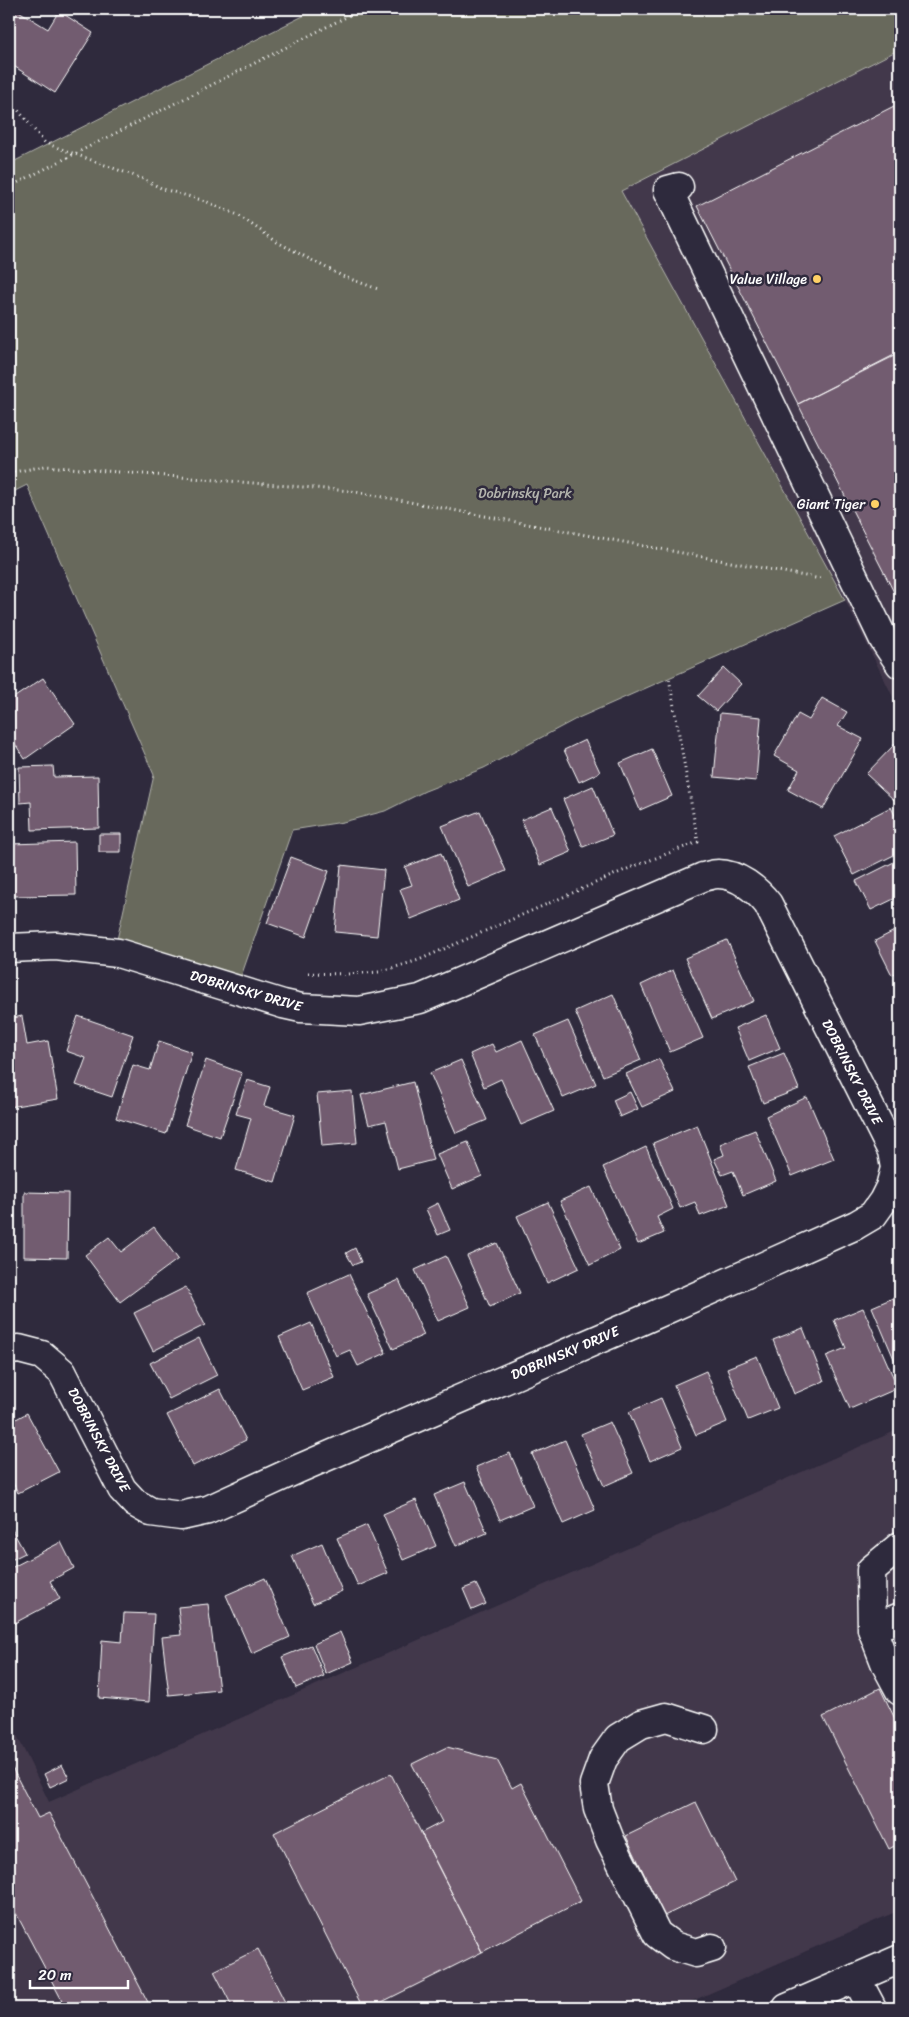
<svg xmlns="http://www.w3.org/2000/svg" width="909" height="2017" font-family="Sriracha,sans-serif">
<rect width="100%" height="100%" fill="#2f2a3d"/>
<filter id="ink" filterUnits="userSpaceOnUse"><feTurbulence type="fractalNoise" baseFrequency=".02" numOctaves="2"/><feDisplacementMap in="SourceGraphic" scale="10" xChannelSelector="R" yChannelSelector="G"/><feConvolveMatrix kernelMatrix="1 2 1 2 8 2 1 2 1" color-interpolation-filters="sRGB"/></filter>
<g filter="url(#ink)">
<!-- built -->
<path fill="#43394c" d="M900,49V711L845,600L621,191Z
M900,1429V1910L676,2008H9V1719L49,1802Z"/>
<!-- green -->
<path fill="#67695b" stroke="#b3b4ad" d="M317,9H900V49L621,191L845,600L576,719L484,768L425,791L385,811L343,822L292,830L236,991L114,953L154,775L27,485L9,494V164Z"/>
<!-- building -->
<path fill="#725b6f" stroke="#fff" d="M17,10L48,29L59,11L93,33L55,93L9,63V23Z
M900,103V352L798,404L697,206Z
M900,353V604L798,404Z
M724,668L741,684L716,711L698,696Z
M43,678L75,724L25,759L9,735V701Z
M822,698L847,712L838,726L863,739L823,809L788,790L799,770L774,756L798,714L809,720Z
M720,713L761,717L756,781L714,777Z
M585,740L600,772L579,782L564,750Z
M895,744L900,749V794L894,800L866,774Z
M652,749L672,796L640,810L620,763Z
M53,766L54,777L98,776L99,828L32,830L31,802L20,803L19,767Z
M593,786L613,835L583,847L563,799Z
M552,807L571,852L540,865L521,820Z
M891,807L900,826V852L854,875L834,836Z
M480,811L506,871L468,887L442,826Z
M99,834H121V852H99Z
M75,842L76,895L12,896L10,844Z
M441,853L459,900L411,919L400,889L412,885L405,867Z
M291,857L329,871L306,937L267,923Z
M900,859V896L871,910L856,881Z
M341,865L384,870L377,936L335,932Z
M900,928V971L892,975L875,941Z
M727,940L754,1001L712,1019L685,958Z
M673,970L703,1038L670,1052L641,985Z
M613,994L641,1060L603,1076L575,1011Z
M766,1015L780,1048L749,1061L735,1028Z
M22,1016L27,1045L48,1041L58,1099L9,1107V1019Z
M78,1016L133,1035L112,1097L76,1085L86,1058L66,1051Z
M568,1021L596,1084L563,1098L535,1035Z
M522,1040L554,1111L521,1125L501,1079L484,1087L470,1054L492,1044L496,1052Z
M159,1041L192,1052L166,1134L116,1118L133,1065L150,1070Z
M784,1053L799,1089L763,1103L749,1067Z
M659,1059L675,1092L642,1107L626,1074Z
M206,1060L242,1073L220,1137L185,1125Z
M461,1060L487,1120L456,1133L430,1073Z
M247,1080L270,1087L264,1106L295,1115L275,1182L236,1170L251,1118L236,1114Z
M413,1082L433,1160L398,1169L386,1121L369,1125L361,1095Z
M352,1091L357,1143L322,1146L317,1094Z
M630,1092L638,1109L620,1117L613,1100Z
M807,1097L834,1159L792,1176L766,1116Z
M697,1125L729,1205L700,1216L695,1202L680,1208L653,1143Z
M755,1130L776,1181L743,1195L733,1171L722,1175L714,1159L724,1155L720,1144Z
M468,1142L482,1176L452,1189L437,1154Z
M646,1147L673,1209L657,1217L664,1233L638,1244L603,1167Z
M591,1187L620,1250L590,1265L560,1201Z
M24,1192L68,1193L67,1258L24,1257Z
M548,1202L579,1268L547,1283L517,1216Z
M438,1203L450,1230L438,1235L426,1209Z
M154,1227L178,1259L120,1302L85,1255L109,1237L121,1252Z
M497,1243L520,1293L490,1307L467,1256Z
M355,1248L361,1262L353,1265L346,1253Z
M446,1256L470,1307L438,1321L415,1270Z
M349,1274L386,1353L358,1366L350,1350L336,1356L307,1293Z
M399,1280L424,1335L393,1349L367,1294Z
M186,1287L205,1325L153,1351L134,1313Z
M900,1295V1373L872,1307Z
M863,1308L898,1388L850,1409L826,1356L846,1348L834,1320Z
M311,1323L334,1377L302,1390L279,1337Z
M803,1328L824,1381L794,1394L773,1340Z
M199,1338L217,1375L169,1399L150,1363Z
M757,1356L778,1408L748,1420L727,1368Z
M706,1371L727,1422L696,1435L674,1385Z
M220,1389L246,1440L193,1466L167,1415Z
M661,1398L682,1447L650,1461L629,1412Z
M27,1413L59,1472L18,1493L9,1475V1423Z
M610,1422L633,1473L604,1486L581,1434Z
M565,1440L595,1510L563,1524L532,1454Z
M510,1453L533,1506L500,1520L476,1467Z
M465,1482L487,1533L456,1546L434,1495Z
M416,1500L436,1546L403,1560L383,1514Z
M9,1524L25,1553L9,1561Z
M367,1525L388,1573L358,1586L337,1538Z
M61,1542L74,1568L50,1581L60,1599L9,1626V1569Z
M322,1543L342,1591L313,1604L292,1556Z
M265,1578L290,1637L252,1654L226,1595Z
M476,1584L486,1604L472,1610L463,1589Z
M208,1604L219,1690L169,1695L162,1637L181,1635L178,1607Z
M124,1613L154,1614L149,1702L99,1698L102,1640L122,1642Z
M340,1632L353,1662L326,1674L314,1644Z
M311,1645L324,1676L296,1688L282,1657Z
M880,1688L900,1729V1843L889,1849L823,1717Z
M447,1747L497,1760L512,1788L521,1783L581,1901L482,1952L421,1833L442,1822L412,1764Z
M9,1762L38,1818L49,1813L151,2008H66L9,1900Z
M62,1765L69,1778L50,1787L44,1774Z
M391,1774L482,1952L370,2008H363L274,1833Z
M696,1802L735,1882L664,1916L626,1836Z
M258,1949L288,2008H233L214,1971Z"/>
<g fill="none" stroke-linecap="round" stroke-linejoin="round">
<defs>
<path id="minor" d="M679,187L668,190L884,640L900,664
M9,948L56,946L118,953L283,1004L301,1008L359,1011L420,999L703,877C708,876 713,874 718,874C738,874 757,890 768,904L892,1151L895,1168L890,1187L883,1201L873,1215L856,1225L643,1320L298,1469L208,1510L181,1516L151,1512L135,1503L122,1489L62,1372L42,1355L19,1349L9,1350
M900,1617L872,1629L886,1665L900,1691
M872,1629L871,1570L900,1546
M704,1729L666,1717L641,1724L618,1738L603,1759L594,1784L598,1809L610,1840L657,1934L673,1946L696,1953L712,1948
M856,1978L872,2008"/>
<path id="major" d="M787,2008L900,1959"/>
</defs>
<!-- minor casing -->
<use href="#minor" stroke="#fff" stroke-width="31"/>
<!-- major casing -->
<use href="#major" stroke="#fff" stroke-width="31"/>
<!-- path -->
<path stroke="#fff" stroke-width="3" stroke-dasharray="1 4" stroke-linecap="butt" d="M9,99L45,143L143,179L163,189L205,201L238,215L277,242L342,276L378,289
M9,187L362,9
M9,473L45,466L351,491L821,579
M308,973L347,974L379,972L419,960L632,867L698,842L669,678"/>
<!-- minor -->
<use href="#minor" stroke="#2f2a3d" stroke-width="28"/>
<!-- major -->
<use href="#major" stroke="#2f2a3d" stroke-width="28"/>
</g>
</g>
<!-- markers -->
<g fill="#ffd166" stroke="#2f2a3d" stroke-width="2">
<circle cx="817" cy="279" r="5"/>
<circle cx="875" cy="504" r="5"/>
</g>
<g text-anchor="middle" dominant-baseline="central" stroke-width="5" stroke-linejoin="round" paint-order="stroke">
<!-- poi labels -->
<g font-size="14" fill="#fff" stroke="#2f2a3d" text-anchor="end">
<text x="807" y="279">Value Village</text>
<text x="865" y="504">Giant Tiger</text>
</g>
<!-- park labels -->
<g font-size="14" fill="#b3b4ad" stroke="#2f2a3d">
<text x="525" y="493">Dobrinsky Park</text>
</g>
<!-- street labels -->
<g font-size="14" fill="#fff" stroke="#2f2a3d">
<text transform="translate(246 991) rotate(16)">DOBRINSKY DRIVE</text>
<text transform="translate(852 1072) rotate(63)">DOBRINSKY DRIVE</text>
<text transform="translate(565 1353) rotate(-23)">DOBRINSKY DRIVE</text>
<text transform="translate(99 1440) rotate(62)">DOBRINSKY DRIVE</text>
</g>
</g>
<!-- margin -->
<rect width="909" height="2017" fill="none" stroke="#2f2a3d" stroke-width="30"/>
<rect x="15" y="15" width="879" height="1987" fill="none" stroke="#fff" stroke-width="2" filter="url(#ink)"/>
<!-- scale -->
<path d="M30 1980v8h98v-8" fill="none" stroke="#ffffff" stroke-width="2.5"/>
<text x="38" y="1980" font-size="15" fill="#ffffff" stroke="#2f2a3d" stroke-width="4" paint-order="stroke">20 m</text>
</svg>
